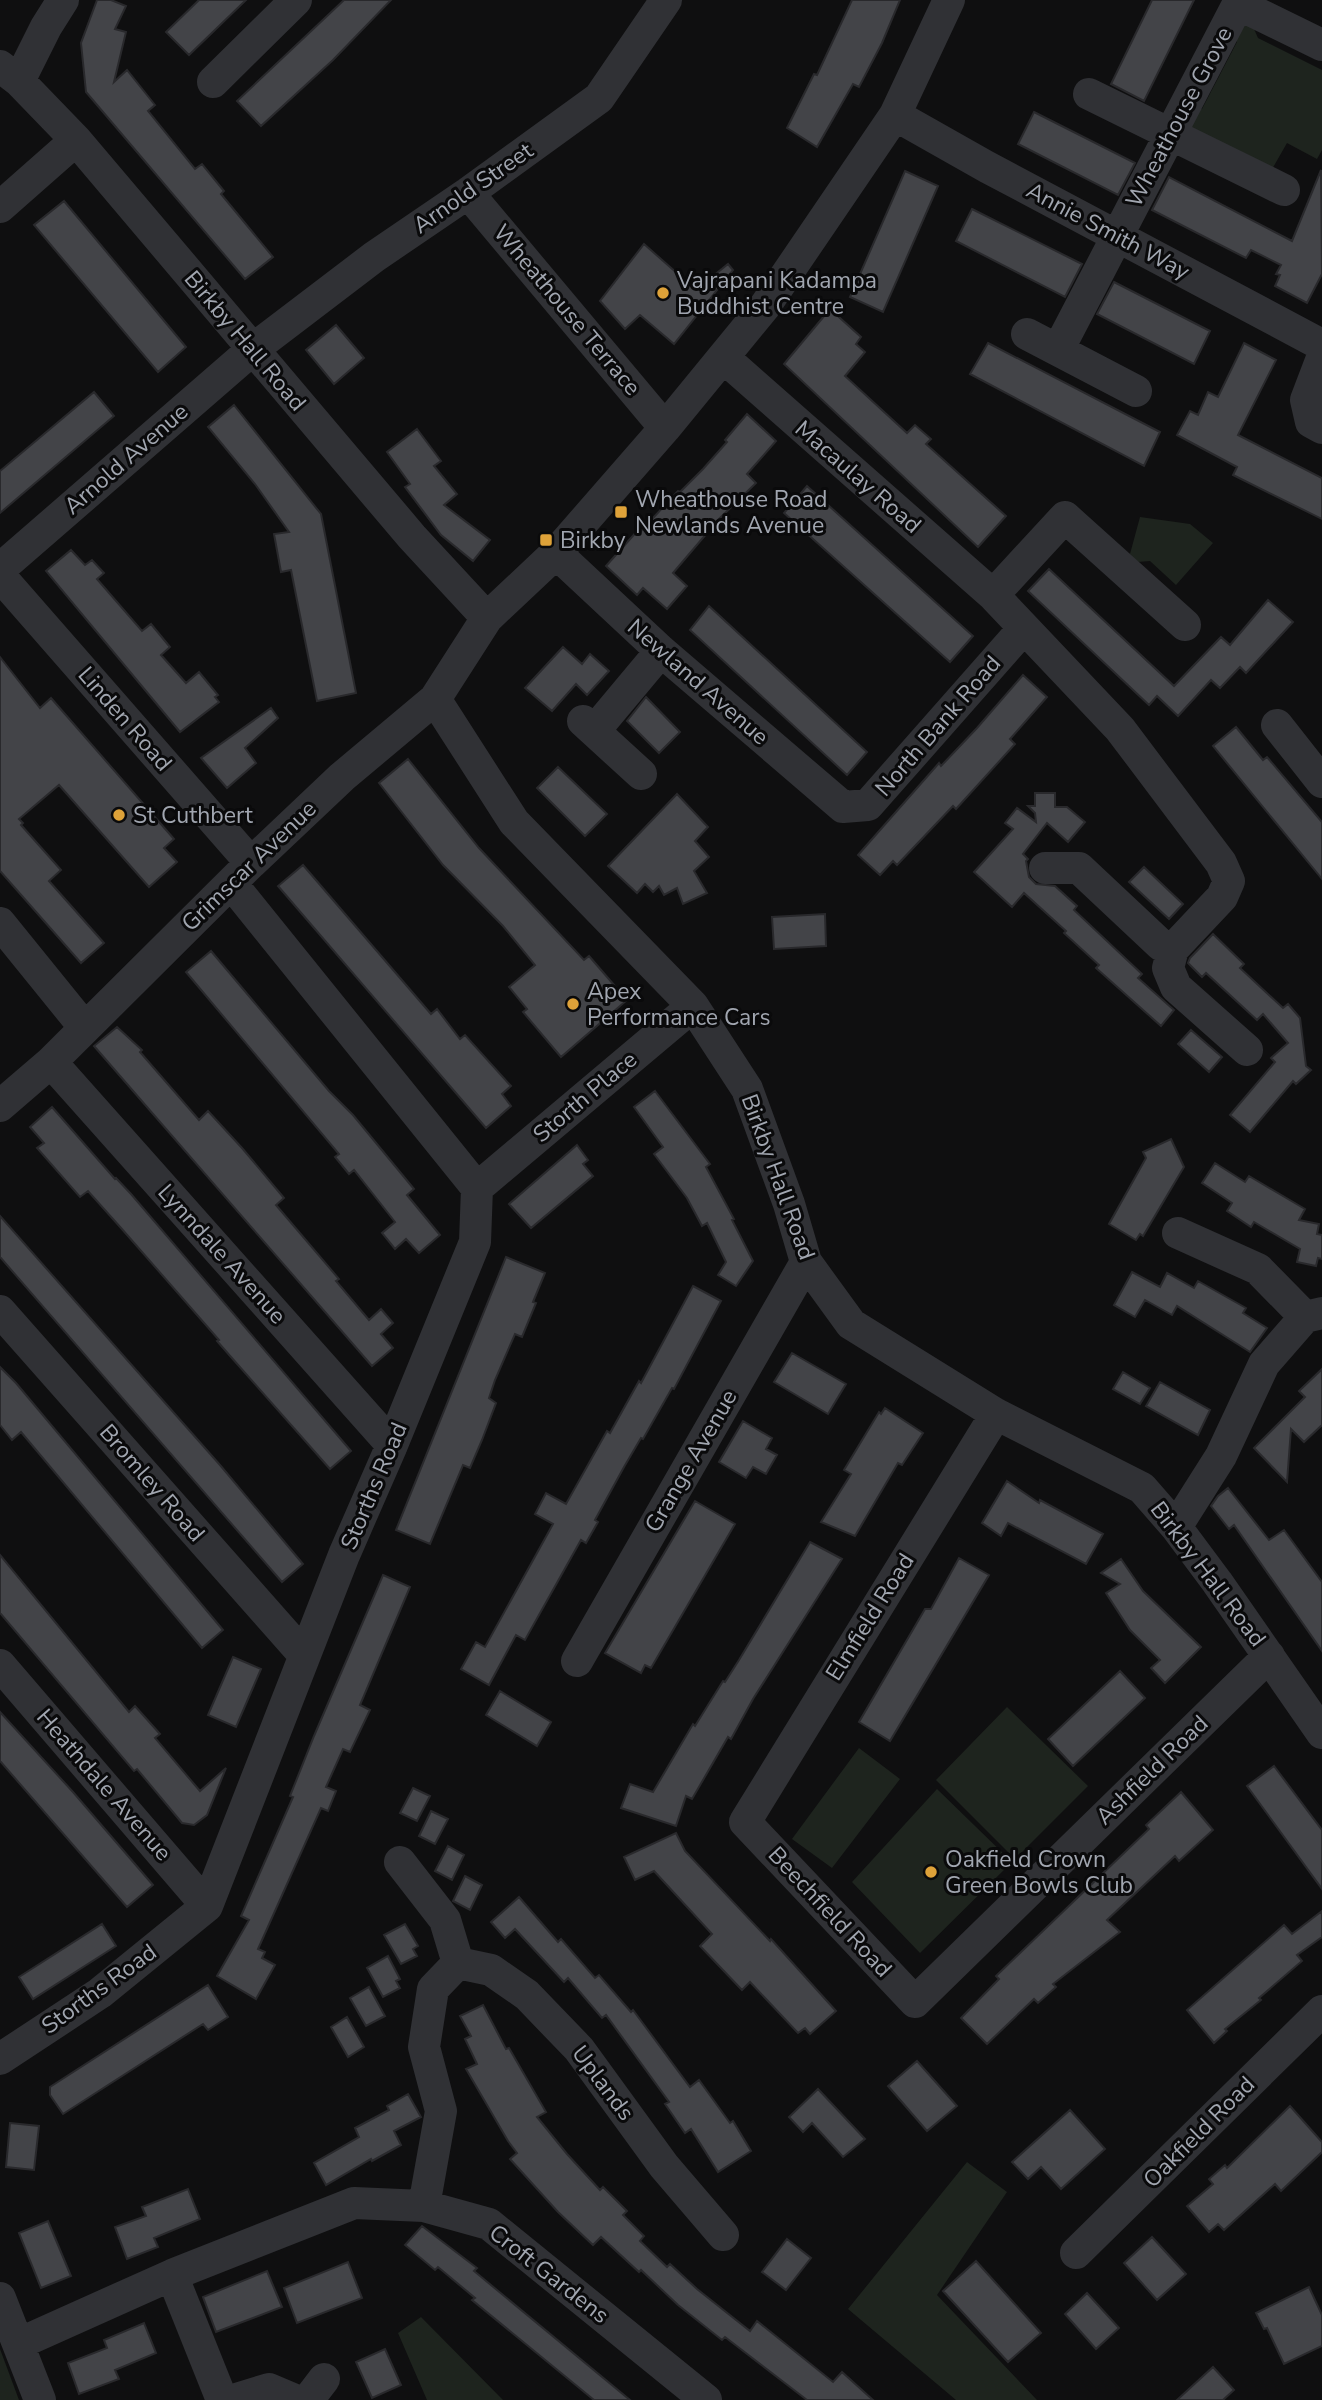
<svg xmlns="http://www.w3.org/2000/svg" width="1322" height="2400" font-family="'Nunito Sans',sans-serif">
<rect width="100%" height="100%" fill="#0f0f10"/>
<!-- green -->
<path fill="#1e241e" d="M1251,22L1258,38L1322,70V150L1317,159L1287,143L1271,171L1192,130L1190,120L1198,108L1202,109L1237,42L1232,34L1233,28Z
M1140,517L1190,524L1213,543L1176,585L1150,561L1137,562L1130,554Z
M1007,1707L1088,1786L1015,1859L936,1780Z
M859,1748L900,1779L832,1868L792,1839Z
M937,1789L1012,1862L920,1953L852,1882Z
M967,2162L1007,2192L937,2295L1037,2400H956L848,2309Z
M421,2317L503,2400H427L398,2333Z
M0,2349L19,2400H0Z"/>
<!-- building -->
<path fill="#434448" stroke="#29292c" stroke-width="2" d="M97,0H111L126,6L115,29L126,32L114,82L127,70L155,105L148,111L195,169L202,164L224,191L221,194L273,257L245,279L86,92L81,43Z
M199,0H246L189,55L166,32Z
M344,0H391L333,60L261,126L237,101Z
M852,0H900L882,43L859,87L853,84L817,147L787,128L814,74L817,75Z
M1152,0H1194L1144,101L1111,84Z
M1034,112L1135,163L1118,195L1018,144Z
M1321,170L1322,274L1307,303L1275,286L1280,275L1276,274L1281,265L1251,250L1246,258L1152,210L1169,177L1292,241Z
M905,171L938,186L883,312L850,297Z
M64,201L186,347L158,372L34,225Z
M972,209L1082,264L1065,297L956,241Z
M644,244L696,290L728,264L733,270L674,344L640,315L625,329L600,301Z
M1114,282L1210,331L1194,364L1097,314Z
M830,309L861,337L856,344L865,352L845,376L907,433L915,425L931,439L926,444L1006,516L978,547L784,364Z
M336,325L364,358L334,384L306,350Z
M988,343L1160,432L1144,466L970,374Z
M1244,343L1276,360L1238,435L1322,478V519L1233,475L1237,467L1177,435L1190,411L1198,415L1208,392L1218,397Z
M94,392L114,416L0,513V471Z
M234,405L321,514L356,693L317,701L291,570L281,572L274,534L289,532L255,484L208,427Z
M747,414L776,441L747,474L756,483L719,519L673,573L687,586L667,609L643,588L637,595L606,566L639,529L641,531L678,491L680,492L703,469L727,442L725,440Z
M417,429L441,461L434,466L457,494L444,505L490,540L473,561L441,535L405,487L410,484L387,452Z
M807,486L973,636L950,662L784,513Z
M71,550L85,565L92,560L104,573L97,579L142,631L151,624L170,647L161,655L186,683L199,672L218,695L215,697L219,702L180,732L46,571Z
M1049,569L1174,686L1221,637L1230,645L1268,600L1293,622L1246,673L1240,667L1220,688L1211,680L1178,716L1157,696L1149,705L1028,591Z
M709,606L867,752L847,775L690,630Z
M563,647L582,664L590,654L609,671L587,695L576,684L552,711L525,688Z
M0,657L40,708L51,698L174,839L164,848L177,862L149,887L59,785L19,819L23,823L21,825L61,870L49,881L104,943L81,963L0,871Z
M1023,675L1047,697L1010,739L1015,744L956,809L953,806L897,865L893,861L880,875L858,855L939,763L941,766L977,728Z
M646,697L680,732L659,753L627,721Z
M271,708L278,718L245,748L256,763L227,788L201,758Z
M1236,727L1263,760L1267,757L1322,822V879L1213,746Z
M408,759L479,848L584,960L589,956L627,1000L561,1057L523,1012L527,1009L509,987L535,965L503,926L443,865L379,783Z
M558,767L607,814L585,836L537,788Z
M1035,793H1055V807H1067L1085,822L1068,842L1047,823L1023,854L1028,859L1026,861L1029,877L1036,884L1055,886L1077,906L1074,910L1142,974L1138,978L1174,1010L1161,1026L1096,968L1099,965L1064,933L1066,931L1024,893L1012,907L974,872L1013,829L1005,823L1017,808L1036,822L1035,813L1028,806H1035Z
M677,794L708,827L695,841L709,857L694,871L707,893L683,904L677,888L664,895L659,886L653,892L645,884L637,893L608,866Z
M303,865L431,1014L437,1009L460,1039L465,1035L511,1086L502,1094L511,1106L486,1128L278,886Z
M1144,867L1183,904L1169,919L1129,882Z
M825,914L826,946L774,949L772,917Z
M1213,934L1244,964L1240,968L1283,1008L1288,1004L1300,1018L1306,1066L1311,1070L1296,1084L1293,1081L1250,1132L1230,1115L1275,1062L1271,1058L1288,1043L1263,1014L1257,1020L1206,973L1202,977L1188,963L1190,958Z
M211,951L329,1091L353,1115L414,1189L407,1195L440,1235L419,1253L406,1239L395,1249L382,1233L395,1222L354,1170L349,1174L335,1157L339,1154L186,972Z
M117,1027L142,1050L140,1052L199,1120L208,1111L242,1148L284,1198L276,1205L339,1279L336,1281L369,1320L381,1309L393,1323L381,1334L393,1348L372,1366L94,1046Z
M1191,1030L1222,1057L1209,1072L1178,1044Z
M655,1091L710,1164L706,1167L734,1219L732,1220L753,1261L736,1286L718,1275L726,1262L707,1223L702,1226L687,1198L654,1154L663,1147L634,1107Z
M52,1107L115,1179L116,1178L131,1194L351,1451L330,1469L231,1357L217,1341L219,1340L121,1228L88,1191L80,1197L37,1148L44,1143L30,1127Z
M1171,1139L1184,1167L1143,1236L1140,1234L1136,1240L1109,1224L1146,1158L1143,1152Z
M577,1145L588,1160L583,1164L593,1176L531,1228L509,1204Z
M1215,1163L1245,1182L1249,1176L1305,1209L1299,1220L1319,1224L1317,1234L1322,1235V1259L1318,1258L1316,1266L1297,1262L1300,1249L1254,1222L1251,1227L1227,1211L1232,1203L1202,1183Z
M0,1216L220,1465L303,1564L282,1582L0,1257Z
M506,1257L545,1273L533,1302L536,1303L522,1337L515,1334L495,1380L489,1398L496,1403L482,1440L470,1468L463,1465L430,1544L396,1530Z
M1132,1272L1160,1287L1167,1273L1194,1288L1198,1281L1246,1308L1243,1313L1267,1328L1250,1352L1177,1306L1172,1315L1145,1300L1135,1317L1114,1305Z
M693,1286L721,1301L674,1389L672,1388L643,1439L641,1438L624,1467L595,1520L598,1522L586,1543L581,1540L525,1640L516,1635L489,1685L461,1669L476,1642L485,1647L553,1524L535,1514L546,1493L566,1504L607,1431L610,1433L639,1381L641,1383Z
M792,1353L846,1384L828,1414L774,1382Z
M0,1367L16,1383L223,1630L202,1648L21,1432L12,1440L0,1425Z
M1322,1369V1425L1304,1442L1291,1429L1287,1482L1254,1448L1305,1397L1299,1391Z
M1123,1372L1150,1388L1140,1404L1113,1389Z
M1160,1382L1210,1410L1198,1435L1146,1406Z
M885,1408L923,1433L902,1465L898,1463L855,1536L821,1522L851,1474L844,1470L879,1412L881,1414Z
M743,1421L772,1438L766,1449L777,1455L766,1474L753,1467L746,1478L719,1462Z
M1007,1481L1039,1503L1040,1500L1103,1534L1086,1564L1008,1523L1001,1536L982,1523Z
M1228,1488L1269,1540L1284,1530L1322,1582V1651L1234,1525L1229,1529L1211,1506L1218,1496Z
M695,1501L735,1524L651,1668L645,1665L641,1673L605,1653Z
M810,1542L842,1559L753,1699L731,1739L728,1737L692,1799L686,1796L676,1826L621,1808L630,1784L653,1792L693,1724L695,1726L723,1681L725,1682L739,1660Z
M0,1555L129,1712L135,1706L160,1734L155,1738L200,1791L226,1768L207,1815L194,1825L182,1823L137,1769L134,1771L0,1613Z
M959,1558L989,1575L890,1741L859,1722L925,1609H931Z
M1121,1559L1143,1591L1201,1647L1165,1683L1151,1668L1160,1660L1130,1630L1106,1593L1120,1584L1101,1573Z
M383,1575L410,1587L360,1705L370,1710L350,1752L343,1749L326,1787L336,1791L328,1811L321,1808L258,1949L265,1952L262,1958L275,1965L256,1999L217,1976L249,1920L241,1916L293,1797L290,1796L314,1736Z
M233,1657L261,1669L236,1727L208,1715Z
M1120,1671L1145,1698L1073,1766L1048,1739Z
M500,1691L551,1722L537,1746L486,1715Z
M0,1712L73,1792L153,1885L127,1907L0,1761Z
M1274,1766L1322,1830V1889L1247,1786Z
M413,1788L430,1796L417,1821L400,1813Z
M1181,1792L1213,1830L1179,1861L1175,1856L1107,1920L1120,1932L1053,1984L1056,1987L1038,2003L1034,1999L987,2044L961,2018L999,1979L996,1976L1125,1852L1149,1829L1146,1825Z
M431,1811L448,1819L435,1844L419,1836Z
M676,1833L685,1851L770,1941L771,1939L836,2011L810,2034L805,2028L798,2033L750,1982L742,1990L700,1946L712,1934L654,1871L635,1880L624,1857Z
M448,1846L464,1855L452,1880L435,1871Z
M465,1876L482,1885L470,1910L453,1901Z
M519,1897L558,1942L561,1939L595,1978L599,1975L631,2012L633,2010L690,2087L699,2080L730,2123L733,2121L751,2151L718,2172L691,2129L685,2133L665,2104L669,2102L606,2015L602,2018L568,1978L564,1982L515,1929L505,1938L491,1922Z
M1322,1911V1937L1297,1955L1302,1961L1259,1998L1261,2000L1225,2029L1227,2031L1214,2043L1187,2010L1284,1925L1292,1934Z
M102,1924L116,1946L33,1999L19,1977Z
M405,1924L418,1946L413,1949L417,1956L401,1964L384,1935Z
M388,1956L400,1979L396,1981L400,1988L383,1997L367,1968Z
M208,1985L228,2017L208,2030L203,2024L63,2114L50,2095V2087Z
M369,1987L385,2016L366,2026L350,1998Z
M483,2005L506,2049L509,2048L546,2112L537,2117L567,2154L600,2190L603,2187L627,2211L623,2215L644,2236L640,2241L667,2267L670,2264L697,2289L750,2331L757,2321L833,2382L842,2372L873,2400H807L725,2337L722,2340L678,2305L641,2270L639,2272L601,2237L593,2245L558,2212L510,2159L517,2153L508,2141L466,2069L477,2064L465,2039L471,2036L460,2016Z
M347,2017L364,2047L348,2057L331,2027Z
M917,2061L957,2106L927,2131L888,2086Z
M818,2089L865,2139L843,2157L812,2123L803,2132L789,2117Z
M408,2094L421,2117L394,2131L401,2145L372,2161L371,2159L326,2185L314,2163L359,2137L355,2128L389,2110L387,2106Z
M1290,2106L1322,2142V2152L1281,2191L1275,2184L1224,2230L1218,2224L1209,2232L1187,2206L1213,2184L1209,2179L1225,2165L1227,2168Z
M1070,2110L1105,2149L1061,2189L1041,2167L1028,2179L1012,2162Z
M10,2123L39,2126L34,2170L6,2167Z
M188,2189L200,2219L154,2238L158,2247L127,2259L115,2227L146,2216L142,2207Z
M48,2221L71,2276L41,2288L19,2233Z
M422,2226L477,2268L474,2271L630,2400H594L472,2300L475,2298L438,2267L435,2270L405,2245Z
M1152,2237L1186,2274L1157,2300L1124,2263Z
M787,2239L811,2258L786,2290L762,2272Z
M976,2261L1041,2333L1008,2362L943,2291Z
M348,2262L362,2298L297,2323L284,2288Z
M267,2271L282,2307L216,2332L203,2297Z
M1309,2287L1322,2315V2346L1284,2364L1267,2328L1264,2329L1256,2313Z
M1087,2293L1119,2328L1096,2349L1065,2314Z
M144,2323L156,2353L115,2370L119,2379L79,2394L68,2363L107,2348L104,2340Z
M385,2349L401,2385L372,2398L356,2362Z
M1213,2367L1234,2390L1223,2400H1177Z"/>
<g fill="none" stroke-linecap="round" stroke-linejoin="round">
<!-- minor -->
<path stroke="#303135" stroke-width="32" d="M0,66L19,81L76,140L412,537L487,618
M19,81L46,27L63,0
M213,82L296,0
M1089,94L1284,190
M895,115L987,167L1322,345
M468,193L665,428
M0,207L76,140
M1027,334L1136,391
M1058,350L1238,4L1322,45
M724,358L993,595L1120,729L1221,863L1229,881L1222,897L1173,949L1168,968L1176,987L1247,1050
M1322,358L1306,400L1311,422L1322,428
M556,553L661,651L843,807L868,805L1024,628
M0,569L252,350L374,257L468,193L599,98L666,0
M0,576L251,863
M993,595L1065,517L1185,625
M435,699L514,822L693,1006L747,1089L789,1204L806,1262L851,1324L996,1414L1142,1488L1176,1527L1217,1582L1322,1733
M583,721L641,774
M1277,725L1322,782
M595,730L661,651
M1045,868H1079L1161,945L1173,949
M0,923L85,1028
M51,1062L392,1445
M0,1106L51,1062L251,863L342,777L435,699L487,618L556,553L665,428L765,306L895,115L949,0
M477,1188L693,1006
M1178,1233L1258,1269L1305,1317
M0,1311L304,1655
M996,1414L745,1822L915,2002L1269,1656
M1176,1527L1221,1456L1264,1364L1305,1317L1322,1313
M577,1661L806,1262
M0,1665L207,1906
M400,1862L445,1920L458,1963
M0,2059L100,1993L207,1906L344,1555L392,1445L475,1242L477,1188L231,883
M424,2206L441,2111L424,2047L433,1989L458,1963L491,1970L527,1995L579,2049L664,2166L723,2235
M1076,2253L1322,2011
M172,2275L222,2400
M0,2298L40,2400
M18,2344L172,2275L354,2203L424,2206L489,2224L706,2400
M233,2400L269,2389L295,2400
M308,2400L324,2379"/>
</g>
<!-- markers -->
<g fill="#dea239" stroke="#0a0a0b" stroke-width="2.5">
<circle cx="663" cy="293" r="7"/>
<rect x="614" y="505" width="14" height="14" rx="3.5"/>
<rect x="539" y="533" width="14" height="14" rx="3.5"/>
<circle cx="119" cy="815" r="7"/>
<circle cx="573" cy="1004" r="7"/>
<circle cx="931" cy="1872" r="7"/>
</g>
<g text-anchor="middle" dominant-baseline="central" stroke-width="6" stroke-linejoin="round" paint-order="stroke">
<!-- street labels -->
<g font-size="23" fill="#a1a6b0" stroke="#0a0a0b">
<text transform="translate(1179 117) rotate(-62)">Wheathouse Grove</text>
<text transform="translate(473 188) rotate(-35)">Arnold Street</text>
<text transform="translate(1108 231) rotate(28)">Annie Smith Way</text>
<text transform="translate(567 310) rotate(50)">Wheathouse Terrace</text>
<text transform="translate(245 341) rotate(50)">Birkby Hall Road</text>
<text transform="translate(126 459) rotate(-41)">Arnold Avenue</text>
<text transform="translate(858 477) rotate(41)">Macaulay Road</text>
<text transform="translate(698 682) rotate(41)">Newland Avenue</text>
<text transform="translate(125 719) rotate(49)">Linden Road</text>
<text transform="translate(938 726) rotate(-49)">North Bank Road</text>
<text transform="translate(249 866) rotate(-44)">Grimscar Avenue</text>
<text transform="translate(585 1097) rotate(-40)">Storth Place</text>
<text transform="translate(778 1177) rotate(70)">Birkby Hall Road</text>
<text transform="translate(222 1254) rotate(48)">Lynndale Avenue</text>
<text transform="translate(691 1461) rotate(-60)">Grange Avenue</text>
<text transform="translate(152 1483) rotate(49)">Bromley Road</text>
<text transform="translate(374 1486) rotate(-67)">Storths Road</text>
<text transform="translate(1208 1574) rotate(53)">Birkby Hall Road</text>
<text transform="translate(870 1617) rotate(-58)">Elmfield Road</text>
<text transform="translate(1152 1770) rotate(-44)">Ashfield Road</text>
<text transform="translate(104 1785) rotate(49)">Heathdale Avenue</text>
<text transform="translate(830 1912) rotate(47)">Beechfield Road</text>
<text transform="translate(99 1989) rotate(-36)">Storths Road</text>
<text transform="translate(603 2083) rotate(53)">Uplands</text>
<text transform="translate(1199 2132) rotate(-45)">Oakfield Road</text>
<text transform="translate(549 2274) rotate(38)">Croft Gardens</text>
</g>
<!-- poi labels -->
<g font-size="23" fill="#a1a6b0" stroke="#0a0a0b" text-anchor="start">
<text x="677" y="280">Vajrapani Kadampa<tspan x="677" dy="26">Buddhist Centre</tspan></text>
<text x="635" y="499">Wheathouse Road<tspan x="635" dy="26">Newlands Avenue</tspan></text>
<text x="560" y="540">Birkby</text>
<text x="133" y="815">St Cuthbert</text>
<text x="587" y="991">Apex<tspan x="587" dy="26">Performance Cars</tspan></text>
<text x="945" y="1859">Oakfield Crown<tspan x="945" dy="26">Green Bowls Club</tspan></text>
</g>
</g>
</svg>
